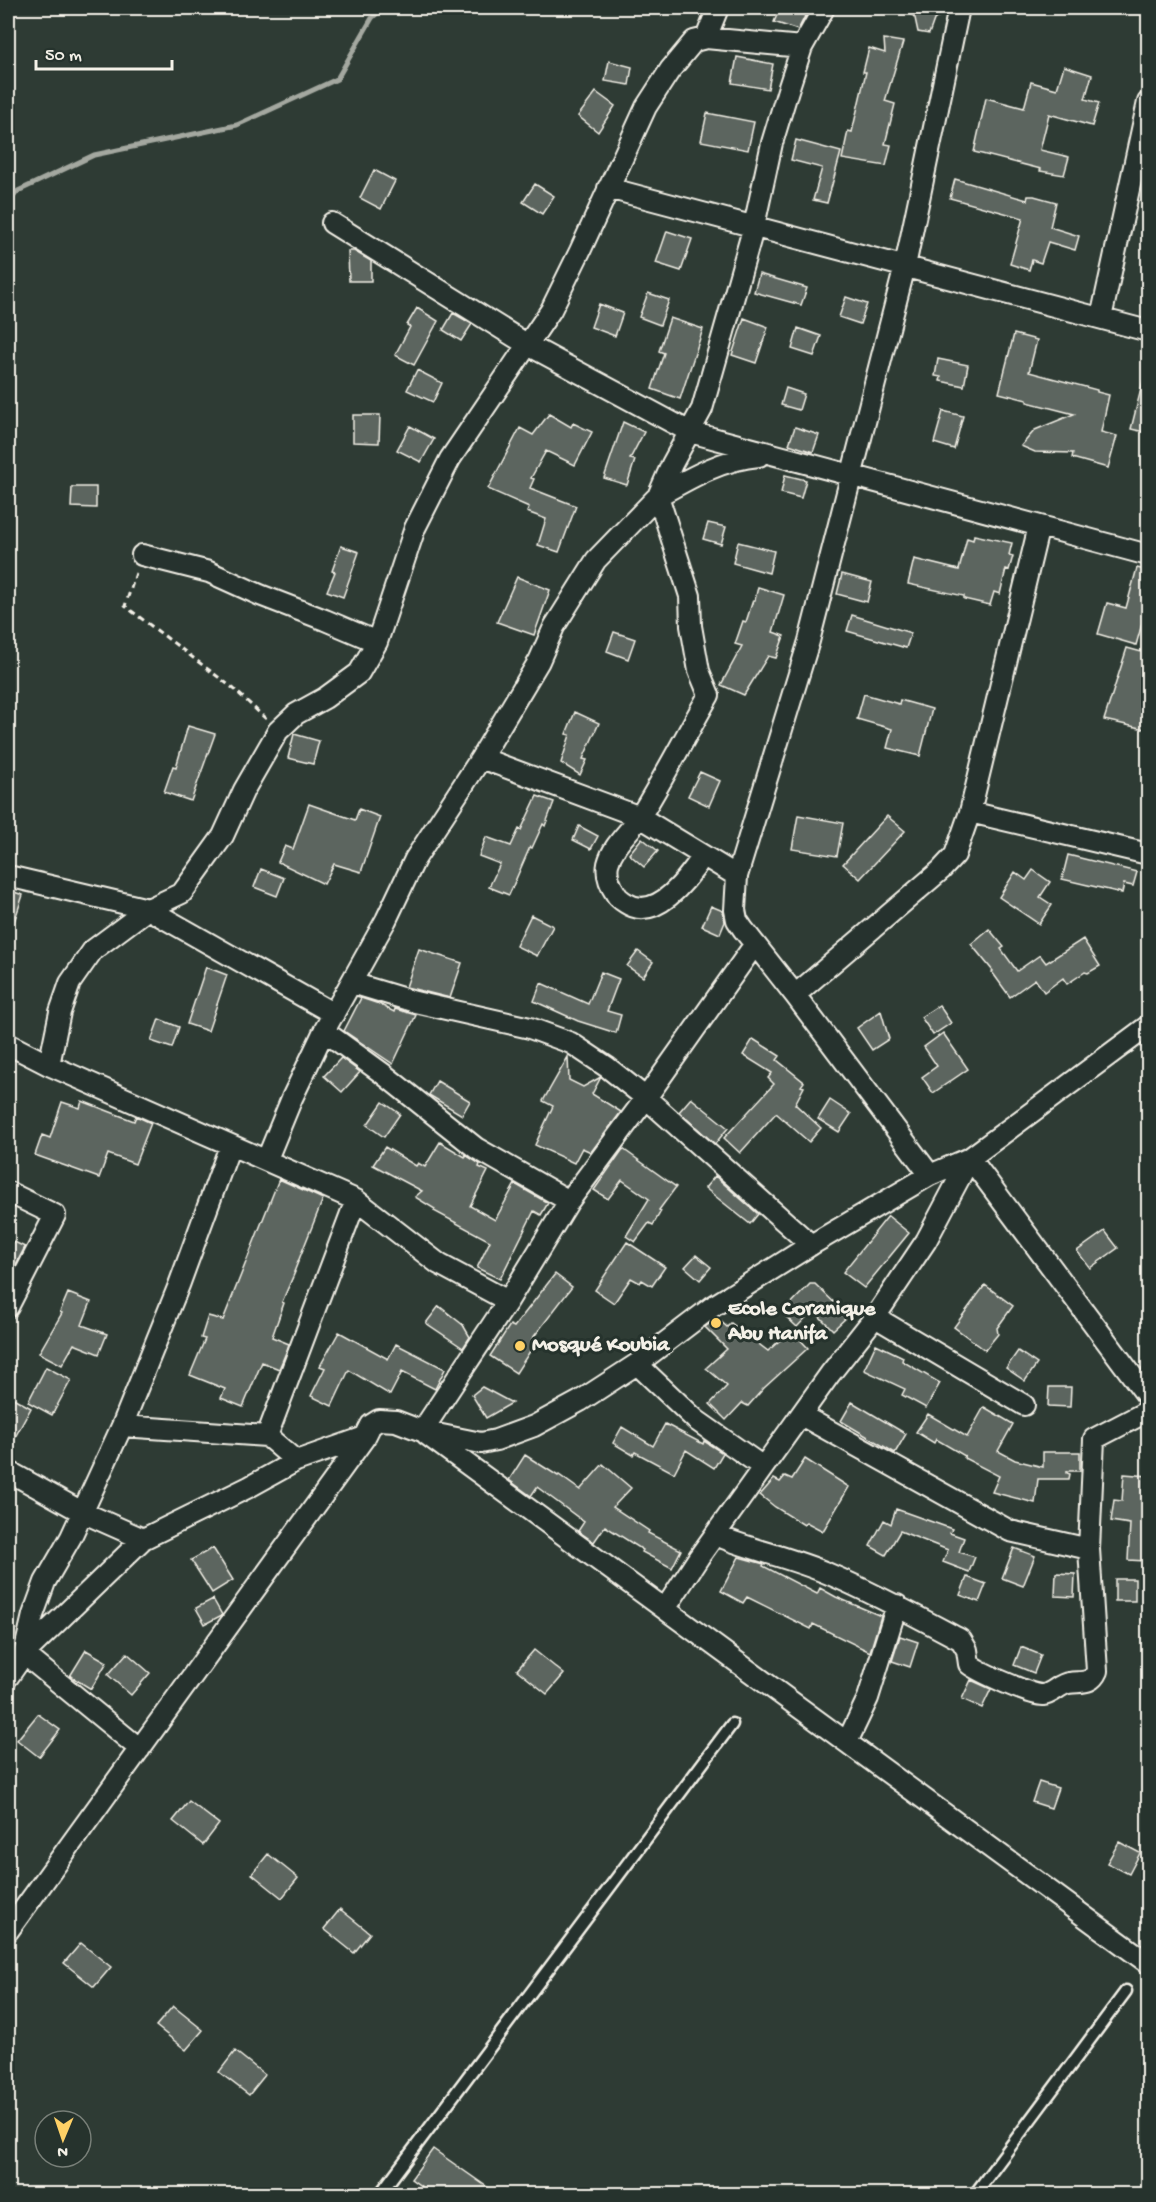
<svg xmlns="http://www.w3.org/2000/svg" width="1156" height="2202" font-family="'Gochi Hand',sans-serif">
<rect width="100%" height="100%" fill="#2e3b34"/>
<filter id="ink" filterUnits="userSpaceOnUse"><feTurbulence type="fractalNoise" baseFrequency=".0167" numOctaves="2"/><feDisplacementMap in="SourceGraphic" scale="12" xChannelSelector="R" yChannelSelector="G"/><feConvolveMatrix kernelMatrix="1 2 1 2 8 2 1 2 1" color-interpolation-filters="sRGB"/></filter>
<g filter="url(#ink)">
<g fill="none" stroke-linecap="round" stroke-linejoin="round">
<!-- stream -->
<path stroke="#a4a8a0" stroke-width="5" d="M8,203L18,191L94,155L237,125L337,79L372,18L383,8"/>
</g>
<!-- building -->
<path fill="#5c655e" stroke="#f4f1e8" stroke-width="1.5" d="M780,8H793L807,12L798,30L774,22Z
M907,8H947L946,11L934,20L929,34L918,32L915,18Z
M884,39L903,42L885,101L895,104L885,144L891,145L886,166L842,159L848,131L852,132L866,72H863L869,48L885,53Z
M737,57L773,64L768,89L732,83Z
M609,61L632,67L629,85L605,81Z
M1064,66L1092,75L1085,99L1099,103L1092,126L1049,114L1040,150L1069,157L1064,175L1040,171L1041,169L974,152L986,98L1024,108L1031,82L1057,89Z
M596,92L615,106L598,132L578,116Z
M707,113L754,122L748,150L701,141Z
M796,140L841,152L827,203L813,200L822,168L791,160Z
M374,170L395,181L381,209L360,198Z
M955,179L1027,200L1028,196H1034L1056,202L1050,227L1079,236L1075,250L1048,242L1041,263L1032,260L1029,270L1010,264L1023,218L950,198Z
M535,184L554,196L542,214L523,202Z
M667,231L692,239L681,271L656,263Z
M348,251H354L371,261V281H349Z
M759,274L807,288L801,305L754,292Z
M648,293L669,300L660,325L639,317Z
M846,297L867,304L860,324L839,317Z
M599,304L623,313L615,336L591,327Z
M417,308L438,321L414,365L395,355L410,327L407,325Z
M453,313L472,324L461,341L443,330Z
M670,318L703,329L680,399L652,389L664,353L659,351Z
M744,318L768,327L756,363L732,355Z
M798,328L821,336L814,356L792,349Z
M1014,334L1037,340L1029,372L1097,390V392L1109,395L1101,432L1117,436L1108,468L1072,458L1073,453L1035,452L1021,446L1035,430L1074,414L1027,402V400L999,393Z
M938,359L968,365L964,386L940,381L941,377L935,376Z
M417,370L442,383L433,402L407,390Z
M1143,381L1149,382V433L1131,429Z
M786,388L804,394L799,410L781,405Z
M943,411L963,416L954,449L934,443Z
M549,414L571,427L573,423L592,432L575,465L546,451L531,478L534,479L530,488L576,506L559,552L538,545L546,519L527,512L529,507L488,489L520,428L533,435Z
M353,415H380L379,443L353,442Z
M623,422L644,432L630,459L635,460L627,485L604,478Z
M410,426L434,439L421,462L397,450Z
M795,427L819,435L813,452L789,444Z
M785,475L806,480L801,498L781,493Z
M72,487H96V508L71,507Z
M708,523L726,527L721,544L703,539Z
M974,535L1012,543L1009,555L1013,556L1009,570L1006,569L1000,594L994,592L990,605L964,599V596L908,584L914,559L959,570L967,538L973,540Z
M738,542L774,551L769,573L733,563Z
M341,546L359,552L343,597L327,591L335,572L332,571Z
M1137,568L1149,571V599L1136,645L1098,634L1107,603L1126,608Z
M842,574L872,582L867,602L837,594Z
M517,577L550,590L534,635L497,622Z
M758,587L784,595L773,632L784,636L776,658L768,656L744,695L721,685L742,646L735,644L743,621L746,622L753,600H755Z
M852,615L911,633L906,648L847,631Z
M614,632L635,639L628,659L607,651Z
M1127,648L1149,654V694L1145,709L1149,710V730L1104,720Z
M864,694L899,704L900,700L932,709L920,756L887,748L892,729L857,719Z
M575,712L599,723L583,759L587,760L580,775L561,763L570,735L566,734Z
M188,726L215,734L191,801L164,792L173,766L176,767Z
M294,734L319,741L313,764L288,758Z
M700,772L720,781L709,806L688,796Z
M537,796L554,802L545,826L543,824L532,848L530,847L509,895L489,887L500,864L479,856L486,837L511,846L519,829L521,830Z
M309,804L355,820L359,809L380,817L361,872L334,864L324,884L278,862L285,846L293,849Z
M798,815L843,823L837,856L792,849Z
M887,816L905,831L860,879L843,864Z
M579,826L598,836L591,849L573,840Z
M642,838L658,851L644,867L629,854Z
M1068,855L1137,872L1133,886L1124,884L1122,893L1062,879Z
M261,869L284,878L277,896L254,887Z
M1033,870L1050,882L1040,897L1052,905L1039,924L999,897L1015,872L1026,880Z
M8,890L23,895L10,934L8,933Z
M711,906L723,911L725,922L720,934L702,926Z
M531,915L553,926L537,956L516,946Z
M989,929L1004,947L1001,949L1017,971L1040,955L1046,963L1083,939L1100,966L1088,973L1085,972L1067,984L1063,978L1044,992L1035,979L1010,997L992,972L993,971L971,944Z
M419,949L462,963L450,998L406,987Z
M638,951L653,962L643,977L627,966Z
M206,967L227,975L208,1031L187,1024Z
M601,972L619,979L607,1011L621,1015L616,1033L578,1021L534,1001L541,983L588,1004Z
M361,998L379,1004L394,1012L395,1009L416,1015L393,1064L344,1031Z
M939,1005L951,1023L933,1035L921,1017Z
M881,1011L889,1039L872,1050L857,1028Z
M159,1019L179,1027L172,1048L151,1041Z
M943,1033L968,1069L933,1093L922,1077L937,1066L924,1047Z
M753,1039L780,1056L777,1060L804,1082L801,1086L804,1087L795,1104L821,1128L809,1142L776,1113L740,1153L724,1138L774,1084L768,1078L772,1073L743,1055Z
M568,1057L569,1080L583,1087L601,1077L592,1094L621,1112L591,1152L582,1148L574,1163L535,1145L553,1106L543,1101Z
M341,1058L360,1072L342,1092L324,1076Z
M437,1081L470,1101L462,1115L429,1095Z
M691,1098L728,1128L715,1144L679,1112Z
M830,1100L851,1114L839,1132L818,1119Z
M82,1101L134,1121L136,1116L151,1123L135,1164L108,1154L99,1178L35,1155L42,1135L50,1138L62,1102L80,1108Z
M383,1102L400,1114L384,1137L367,1125Z
M440,1142L465,1157L466,1155L480,1164L479,1167L488,1171L470,1206L495,1220L515,1184L548,1203L541,1215L534,1211L500,1279L477,1268L490,1241L434,1211L435,1209L415,1197L422,1191L373,1165L385,1147L416,1166L418,1163L425,1167Z
M623,1149L676,1187L659,1210L661,1211L653,1225L649,1223L635,1242L626,1236L649,1199L622,1180L608,1199L594,1190Z
M715,1176L758,1214L750,1224L705,1188Z
M279,1179L323,1199L294,1272H295L282,1302L284,1303L272,1337L289,1344L287,1350L279,1369L262,1362L243,1407L221,1398L225,1389L190,1375L205,1339L201,1338L208,1316L223,1320Z
M888,1216L909,1233L864,1288L843,1272Z
M1105,1231L1118,1248L1090,1268L1077,1251Z
M8,1239L25,1247L15,1266L8,1263Z
M627,1242L665,1267L652,1286L642,1280L640,1283L631,1278L614,1303L595,1290Z
M696,1255L711,1267L700,1280L685,1267Z
M555,1274L572,1287L532,1339L536,1342L516,1373L490,1356L510,1325L514,1327Z
M810,1284H815L848,1316L833,1330L813,1310L797,1327L782,1313Z
M985,1285L1013,1306L997,1328L998,1334L985,1350L954,1327Z
M68,1293L91,1302L82,1325L107,1334L99,1354L74,1344L62,1365L39,1353L62,1313L60,1312Z
M439,1306L463,1325L470,1337L463,1348L426,1323Z
M717,1318L727,1327L731,1323L768,1351L791,1330L808,1348L764,1388L748,1406L742,1403L726,1420L710,1404L727,1386L706,1368L727,1349L705,1327Z
M339,1332L388,1359L396,1344L445,1369L435,1389L402,1372L390,1395L349,1370L332,1406L311,1396L325,1368L320,1366Z
M876,1344L903,1357L902,1361L940,1383L926,1408L902,1395L905,1389L864,1370Z
M1018,1351L1037,1364L1025,1381L1006,1368Z
M46,1367L71,1380L52,1415L28,1402Z
M482,1387L512,1403L486,1418L472,1395Z
M1049,1387H1071L1070,1407L1048,1406Z
M8,1395L31,1408L8,1450Z
M852,1402L906,1434L895,1453L841,1421Z
M984,1407L1013,1424L998,1451L1015,1460L1043,1467V1452H1080V1471H1067V1473L1070,1474L1069,1479H1038L1035,1503L992,1492L999,1476L964,1458L965,1456L936,1439L934,1443L916,1432L928,1414L967,1437Z
M665,1424L703,1444L704,1441L723,1453L714,1468L686,1450L674,1473L635,1452L633,1455L613,1443L622,1427L653,1446Z
M525,1455L558,1476L559,1475L580,1490L603,1464L631,1488L613,1507L649,1531L648,1533L681,1550L672,1568L642,1552L643,1550L605,1526L594,1542L578,1531L584,1522L537,1487L531,1496L509,1480Z
M805,1459L849,1487L823,1531L806,1522L804,1525L775,1507L760,1495L774,1479L780,1482L785,1476L792,1479Z
M1124,1474L1149,1476L1146,1561L1128,1560L1130,1524L1111,1521L1114,1500L1122,1501Z
M896,1509L952,1529L950,1533L964,1538L959,1552L975,1557L969,1572L943,1562L948,1550L900,1531L886,1555L870,1546L884,1520L891,1524Z
M213,1548L233,1580L212,1593L191,1560Z
M1014,1548L1035,1556L1023,1586L1002,1578Z
M739,1557L764,1564L763,1566L817,1594L820,1588L836,1597L881,1616L870,1652L813,1624L811,1629L747,1597L743,1603L721,1591Z
M1056,1573L1075,1574L1074,1597L1055,1596Z
M967,1577L986,1584L979,1602L960,1595Z
M1115,1579H1135V1601H1115Z
M213,1599L222,1615L205,1624L196,1608Z
M900,1636L918,1642L910,1667L892,1661Z
M1021,1647L1041,1655L1034,1673L1014,1665Z
M86,1650L107,1662L91,1689L70,1676Z
M534,1650L564,1674L547,1694L517,1670Z
M127,1653L150,1673L131,1695L108,1675Z
M971,1680L991,1689L982,1708L962,1699Z
M38,1714L60,1730L39,1757L17,1740Z
M1039,1782L1058,1788L1051,1808L1032,1802Z
M189,1801L219,1824L203,1845L173,1821Z
M1119,1842L1140,1853L1129,1874L1107,1863Z
M268,1854L298,1878L282,1898L252,1874Z
M340,1909L370,1933L354,1953L324,1929Z
M81,1943L111,1967L94,1987L64,1963Z
M173,2006L203,2030L186,2050L156,2026Z
M235,2051L265,2075L249,2095L219,2072Z
M433,2149L497,2194H432L411,2179Z"/>
<g fill="none" stroke-linecap="round" stroke-linejoin="round">
<defs>
<path id="lane" d="M380,2194L732,1724
M975,2194L1126,1991"/>
<path id="street" d="M706,38L718,8
M608,188L1148,331
M332,223L528,345L690,432L1148,555
M1101,318L1148,102
M142,555L209,572L260,595L325,620L377,642
M481,758L640,817L737,876
M970,812L1148,854
M703,856C689,877 656,923 626,903C621,900 618,898 616,894C610,885 606,874 608,864C613,844 631,831 641,815C665,776 686,735 709,695L699,671L691,626L690,596L658,496C690,478 722,459 759,456
M8,876L148,909L334,1014
M352,983L415,1002L530,1028L571,1043L607,1067L646,1098L811,1245
M795,995L941,870L955,855L970,812L1039,526
M324,1031L382,1073L476,1148L569,1201
M8,1044L49,1065L356,1200L439,1264L508,1301
M49,1065L60,1012L70,983L93,950L148,909L182,893L223,836L244,790L278,731L296,714L325,698L359,673L377,642L415,528L450,459L551,310L580,251L646,107L670,70L694,41L706,38L802,47
M267,1159L292,1098L324,1031L386,920L415,859L481,758L539,661L554,627L596,560L658,496L672,464L702,409L754,226L772,143L788,90L802,47L824,8
M930,1175L795,995L743,929L737,920L735,910L737,876L809,641L905,266L959,8
M8,1192L55,1215L8,1307
M875,1317L1024,1405
M637,1364L696,1420L763,1467
M801,1415L1010,1531L1089,1549
M122,1426L267,1436L296,1461
M422,1431L508,1301L569,1201L646,1098L755,944
M426,1434L1148,1963
M267,1436L356,1200
M8,1471L82,1512L143,1539
M715,1535C752,1550 792,1558 829,1574C874,1593 918,1617 961,1640L967,1650L969,1664C979,1672 1030,1695 1043,1695C1053,1694 1059,1684 1069,1683C1081,1681 1091,1685 1097,1671L1089,1549L1094,1439L1148,1411
M665,1609L699,1557L830,1374L875,1317L926,1241L970,1158L1148,1397
M8,1677L24,1654L143,1539L249,1487L296,1461L365,1437
M847,1742L868,1698L897,1605
M140,1749L24,1654L33,1615L45,1582L71,1537L122,1426L179,1285L230,1146
M8,1931L365,1437L371,1425L379,1420L396,1421L422,1431L481,1443L496,1440L534,1426L580,1401L637,1364L712,1307L811,1245L930,1175L970,1158L1148,1026"/>
</defs>
<!-- lane casing -->
<use href="#lane" stroke="#f4f1e8" stroke-width="15"/>
<!-- street casing -->
<use href="#street" stroke="#f4f1e8" stroke-width="24"/>
<!-- path -->
<path stroke="#f4f1e8" stroke-width="3" stroke-dasharray="6 4.5" stroke-linecap="butt" d="M136,573L125,606L234,689L266,719"/>
<!-- lane -->
<use href="#lane" stroke="#26332d" stroke-width="10"/>
<!-- street -->
<use href="#street" stroke="#26332d" stroke-width="20"/>
</g>
</g>
<!-- markers -->
<g fill="#ffd166" stroke="#26332d" stroke-width="2">
<circle cx="716" cy="1323" r="6"/>
<circle cx="520" cy="1346" r="6"/>
</g>
<g text-anchor="middle" dominant-baseline="central" stroke-width="6" stroke-linejoin="round" paint-order="stroke">
<!-- poi labels -->
<g font-size="22" font-weight="bold" fill="#f4f1e8" stroke="#26332d" text-anchor="start">
<text x="728" y="1310">Ecole Coranique<tspan x="728" dy="25">Abu Hanifa</tspan></text>
<text x="532" y="1346">Mosqué Koubia</text>
</g>
</g>
<!-- margin -->
<rect width="1156" height="2202" fill="none" stroke="#26332d" stroke-width="30"/>
<rect x="15" y="15" width="1126" height="2172" fill="none" stroke="#f4f1e8" stroke-width="2" filter="url(#ink)"/>
<!-- north arrow -->
<g transform="translate(63 2139) rotate(182)"><circle r="28" fill="#26332d" stroke="#787f78" stroke-width="1.5"/>
<path d="M0-4.5L10 22L0 15L-10 22Z" fill="#ffd166"/>
<text y="-9" font-size="16" font-weight="bold" text-anchor="middle" fill="#f4f1e8">N</text>
</g>
<!-- scale -->
<path d="M36 60v9h136v-9" fill="none" stroke="#f4f1e8" stroke-width="3"/>
<text x="45" y="60" font-size="18" fill="#f4f1e8" stroke="#26332d" stroke-width="4.5" paint-order="stroke">50 m</text>
</svg>
